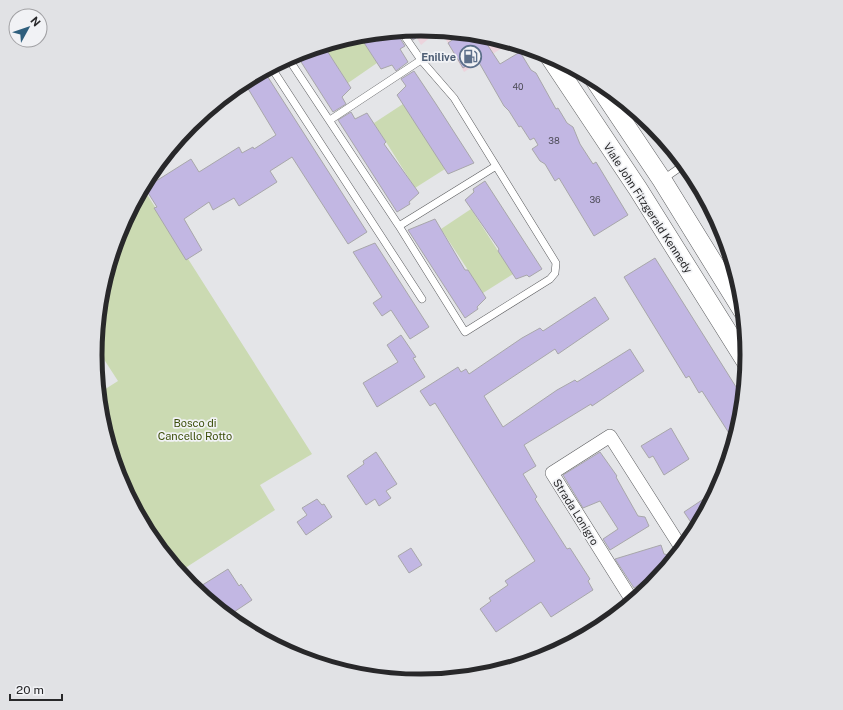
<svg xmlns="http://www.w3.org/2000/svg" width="843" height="710" font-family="'Public Sans',sans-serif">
<rect width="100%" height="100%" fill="#e4e5e8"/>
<!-- commercial -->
<path fill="#ecd4dd" d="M422,29L438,31L421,45L412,30Z
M441,31L485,35L510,43L464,72Z"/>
<!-- green -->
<path fill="#cbdab2" d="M359,35L377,63L348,83L324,46Z
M403,104L445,169L415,188L374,123Z
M143,188L312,454L260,485L275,510L179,572C170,560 159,548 150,536C123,495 104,442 99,393L118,381L96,347L102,291L120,230Z
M471,209L513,274L483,293L441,229Z"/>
<!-- building -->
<path fill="#c2b7e3" stroke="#a8a7aa" d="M422,29L427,30L413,40L407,30Z
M396,32L405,46L400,49L408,62L396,71L392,65L381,69L359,35Z
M462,33L481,35L500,64L520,52L531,70L536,73L556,109L558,108L567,123L573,127L580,144L593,164L596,162L628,215L594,236L559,178L555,181L545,164L540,161L532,149L538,145L534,138L530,140L521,126L519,127L509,111L504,106L477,59L463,68L448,43Z
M324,46L351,88L342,97L346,104L333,112L296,54Z
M264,71L367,232L348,244L292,157L270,171L277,182L239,206L234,198L213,210L209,202L184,219L202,250L186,260L154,208L157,207L145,188L191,159L199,172L239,147L242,153L253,147L254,149L276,135L244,82Z
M414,71L436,104L474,163L448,174L397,95L406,86L401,79Z
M351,112L355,119L367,113L386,142L384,144L419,193L409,202L410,204L397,212L338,120Z
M485,181L542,269L529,277L527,275L516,279L498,251L499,249L465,200L474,192L473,189Z
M435,219L465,270H468L486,298L477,307L478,309L465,318L408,230Z
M375,243L429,327L410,339L391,310L382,316L373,303L382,297L353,252Z
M655,258L743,398L741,419L734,441L702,391L699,393L689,376L686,378L624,277Z
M595,297L609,319L558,354L555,349L484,396L503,427L557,390L575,380L577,382L630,349L644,371L592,406L591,404L524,445L536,466L523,474L537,497L535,499L567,549L570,548L590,579L588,581L593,590L551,617L541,602L496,632L480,609L491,601L489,598L508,585L505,581L535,561L435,403L430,406L420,391L458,367L461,372L466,369L469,374L522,338L540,328L543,331Z
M401,335L416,357L413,358L425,377L377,407L363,383L398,362L387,345Z
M671,428L689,459L664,475L653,456L649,458L641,446Z
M376,452L397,484L386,491L391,498L379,506L375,499L366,505L347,476L364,464L363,461Z
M600,452L617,476L616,477L638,516L645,517L649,526L610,550L603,539L618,529L600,501L583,508L563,475Z
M717,490L696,530L684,512Z
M317,499L322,505L324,504L332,517L306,535L297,522L307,515L302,508Z
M661,545L664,554L669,555V564L652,586L648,579L634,588L615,559Z
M411,548L422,565L409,573L398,556Z
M228,569L239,586L241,584L252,600L228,616L196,589Z"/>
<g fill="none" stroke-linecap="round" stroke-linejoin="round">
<defs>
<path id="service" d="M288,58L399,226L465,332L550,279L555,273L556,263L454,98L421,60L401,31
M271,67L422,299
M330,120L421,60
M662,180L685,164
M399,226L496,166"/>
<path id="minor" d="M633,602L552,473L610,436L682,549"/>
<path id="secondary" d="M548,54L638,189L747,363
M595,80L662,180L743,311"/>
</defs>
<!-- service casing -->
<use href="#service" stroke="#5c5d5f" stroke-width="8"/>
<!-- minor casing -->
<use href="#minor" stroke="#5c5d5f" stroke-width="14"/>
<!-- secondary casing -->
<use href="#secondary" stroke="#5c5d5f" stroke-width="20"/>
<!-- service -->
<use href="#service" stroke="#fff" stroke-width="7"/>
<!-- minor -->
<use href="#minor" stroke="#fff" stroke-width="13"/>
<!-- secondary -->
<use href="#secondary" stroke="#fff" stroke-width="19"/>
</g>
<!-- icons -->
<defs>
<symbol id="fuel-ring" viewBox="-11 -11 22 22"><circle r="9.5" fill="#f1f2f5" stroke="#5c6f8a" stroke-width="1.5"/><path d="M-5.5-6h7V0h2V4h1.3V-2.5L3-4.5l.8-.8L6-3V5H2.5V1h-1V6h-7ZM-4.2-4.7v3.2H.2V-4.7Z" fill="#5c6f8a"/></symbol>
</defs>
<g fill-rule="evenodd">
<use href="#fuel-ring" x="458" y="44" width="25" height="25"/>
</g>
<g text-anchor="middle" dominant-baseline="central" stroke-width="3.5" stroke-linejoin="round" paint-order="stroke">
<!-- number labels -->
<g font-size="9" fill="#4e4c58">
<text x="518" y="86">40</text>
<text x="554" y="140">38</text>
<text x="595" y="199">36</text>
</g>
<!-- service labels -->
<g font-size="11" font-weight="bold" fill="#4e5e75" stroke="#f1f2f5" text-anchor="end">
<text x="456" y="57">Enilive</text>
</g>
<!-- street labels -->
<g font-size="11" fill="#28282a" stroke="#f1f2f5">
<text transform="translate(648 208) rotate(57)">Viale John Fitzgerald Kennedy</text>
<text transform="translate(576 512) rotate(58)">Strada Lonigro</text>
</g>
<!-- park labels -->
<g font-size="11" fill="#3d4f0b" stroke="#f1f2f5">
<text x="195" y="423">Bosco di<tspan x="195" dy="13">Cancello Rotto</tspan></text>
</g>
</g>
<!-- crop -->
<path d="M0 0H843V710H0ZM102 355a319 319 0 1 1 638 0a319 319 0 1 1-638 0Z" fill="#e1e2e5" fill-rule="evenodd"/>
<path fill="none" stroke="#28282a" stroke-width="5" d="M102 355a319 319 0 1 1 638 0a319 319 0 1 1-638 0Z"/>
<!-- north arrow -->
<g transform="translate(28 28) rotate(50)"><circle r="19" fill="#f1f2f5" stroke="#a1a1a4"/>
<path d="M0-3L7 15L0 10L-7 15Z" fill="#2f5f7d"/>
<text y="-6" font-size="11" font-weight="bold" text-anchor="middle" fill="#28282a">N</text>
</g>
<!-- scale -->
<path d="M10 694v6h52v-6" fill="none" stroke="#28282a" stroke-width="2"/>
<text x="16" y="694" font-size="12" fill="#28282a" stroke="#f1f2f5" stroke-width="3" paint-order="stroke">20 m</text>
</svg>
